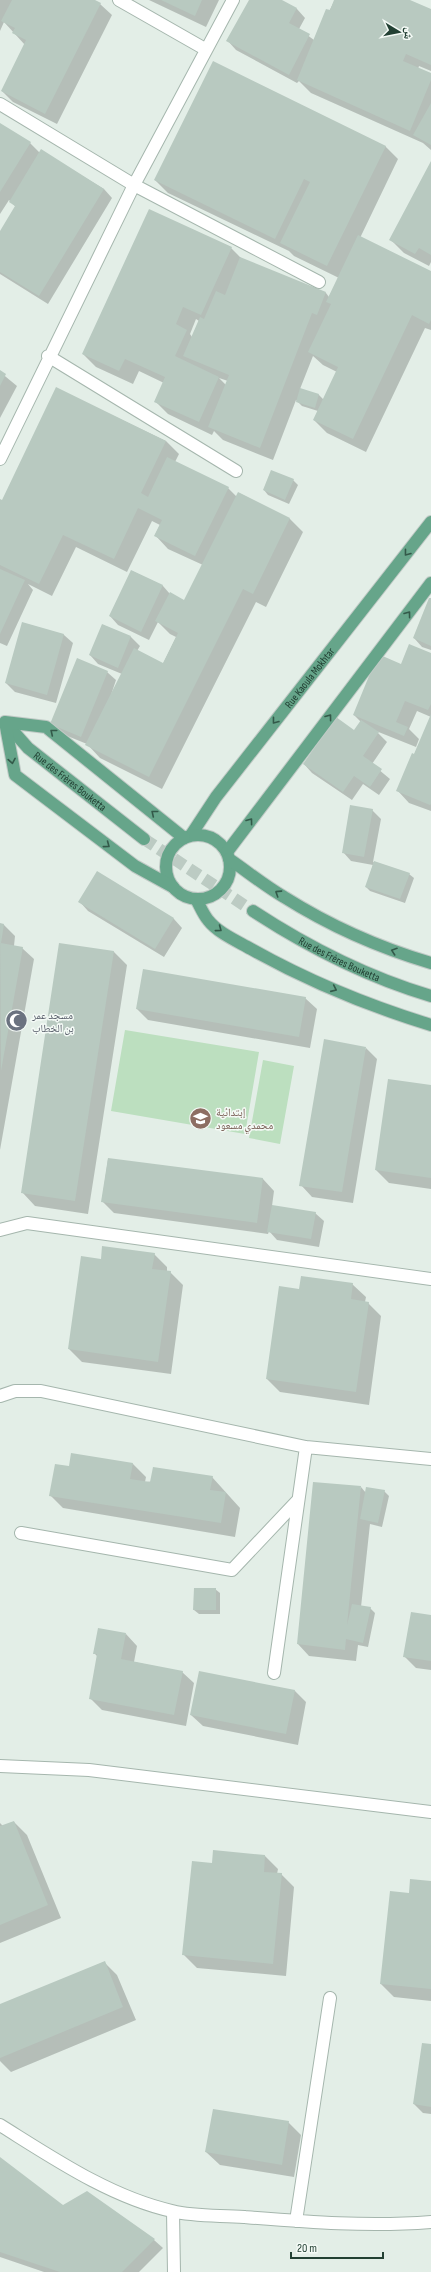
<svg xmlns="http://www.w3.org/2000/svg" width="431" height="2272" font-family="'Sofia Sans Condensed','Noto Naskh Arabic',sans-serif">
<rect width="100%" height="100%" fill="#e3eee7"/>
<!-- green -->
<path fill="#bcdfbf" d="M125,1030L259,1052L245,1134L111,1111Z
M263,1060L294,1066L280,1144L249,1138Z"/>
<!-- shadow -->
<path fill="#0003" fill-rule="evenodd" d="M0,0H93L100,4L112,15L57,124L13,102L2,91L25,45L4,22L0,31Z
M149,0H219L206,27Z
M250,0H280L297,9L305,18L299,29L314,40L335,0H407L431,10V71L419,66L418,69L431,74V150L423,143L311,93L299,81L297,83L236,50L228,41Z
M0,124L30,143L40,153L41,151L104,189L112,198L48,304L0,274V233L16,207L9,200L0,214Z
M385,146L398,159L360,238L431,272V330L425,328L366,452L327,433L314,420L318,411L302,406L296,400L273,460L223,440L214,431L212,435L168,414L155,401L164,383L139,371L133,384L96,367L83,354L231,248L242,259L326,293L329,297L339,278L294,256L289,251L168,193L155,180ZM196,319L199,321L192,337L190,334ZM313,356L323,365L337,372L324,400L319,395L300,389ZM219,378L228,381L226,385Z
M431,163V262L429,266L404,253L391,240Z
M0,372L17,386L0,418Z
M57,389L166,441L179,454L175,462L228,488L237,497L239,493L290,519L303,532L266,607L256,602L162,789L100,758L87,744L60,733L51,724L107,672L116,680L111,695L122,674L98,664L90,655L103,625L131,637L140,646L137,651L163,664L176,637L170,634L158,622L149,640L118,625L110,616L132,571L163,586L170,594L185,601L203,565L168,549L155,535L160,525L152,521L127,572L76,547L52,596L28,584L33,590L7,646L0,643V500L3,501Z
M293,480L298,485L289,504L268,495L264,490Z
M431,599V650L422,647L414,638Z
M23,623L64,635L73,643L56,703L15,692L6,683Z
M431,654V811L409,803L398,791L431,717L417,711L409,729L419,739L416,747L376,731L387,742L372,764L390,779L379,795L363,784L352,800L312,773L304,764L355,731L361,722L354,715L401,665Z
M372,810L381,819L373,862L409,874L414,878L405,903L370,891L366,887L373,865L351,861L343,852Z
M98,873L174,919L182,928L164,957L88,911L80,902Z
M0,924L4,925L15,936L14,946L22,948L34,959L0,1150Z
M60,944L114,952L127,965L88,1214L35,1206L22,1192Z
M305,998L317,1009L310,1048L148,1020L137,1009Z
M366,1048L377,1059L353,1203L312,1197L301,1185Z
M431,1086V1189L389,1183L376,1170Z
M108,1159L263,1179L274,1191L272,1206L315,1213L324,1221L319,1247L277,1240L269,1231L268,1234L114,1213L102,1201Z
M154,1254L167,1267V1272H170L183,1285L171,1374L82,1362L69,1349L102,1260Z
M352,1284L366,1297L365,1302L368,1303L381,1316L369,1405L280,1392L267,1379L300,1290Z
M133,1464L146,1477L145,1482L212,1477L240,1508L235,1537L63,1508L50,1495L70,1467Z
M361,1487L366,1493L384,1491L389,1496L382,1527L370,1524L361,1607L370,1608L375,1613L368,1647L358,1645L356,1661L309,1656L298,1644Z
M215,1589L220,1593V1614H199L194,1610Z
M431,1616V1670L416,1668L404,1656Z
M126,1634L137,1646L134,1662L182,1672L194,1683L186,1726L102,1710L90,1698L98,1657L94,1653Z
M295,1691L306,1702L298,1745L203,1726L191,1715Z
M14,1822L27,1835L61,1918L0,1943V1823L3,1826Z
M265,1856L278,1869L277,1874H281L294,1887L286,1976L197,1968L184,1955L213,1864Z
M431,1883V2001L394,1997L381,1984L410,1894Z
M104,1962L117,1975L136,2020L11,2072L0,2061V2006Z
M431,2046V2114L423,2113L414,2104Z
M288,2122L301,2135L294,2177L220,2165L206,2152Z
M0,2159L63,2206L154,2240L163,2248L139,2272H44L0,2257Z"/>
<!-- building -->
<path fill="#b8c9c0" d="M12,0H95L101,3L45,114L1,91L26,40L12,33L15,28L1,21Z
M161,0H202L195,16Z
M249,0H282L297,8L289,23L310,34L289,75L226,41Z
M334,0H410L431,9V65L406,54L403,61L431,73V80L410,131L297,80L326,9L330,10Z
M213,61L386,146L327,266L280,243L310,182L304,179L275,239L154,180Z
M431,103V145L413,135Z
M0,123L31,142L0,192Z
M41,149L104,189L39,296L0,272V231L15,206L9,202Z
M431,161V255L419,248L415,254L389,240Z
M149,209L232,247L201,315L183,307L176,324L187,330L175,356L219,377L199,422L154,402L165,377L125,359L119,371L82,354Z
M358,235L431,271V320L429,324L412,315L353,439L313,420L338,367L308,352L331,304L326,302Z
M240,257L326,292L317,315L312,313L260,448L208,427L229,375L183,356L200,317L204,319L216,291L225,295Z
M0,370L6,374L0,386Z
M56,387L166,441L141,493L148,497L167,457L229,487L195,556L154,536L162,520L138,508L114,559L63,535L39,584L0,565V499L2,500Z
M300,388L319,394L315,408L296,402Z
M271,470L294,479L285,500L263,490Z
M238,492L290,518L253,594L243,589L149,777L85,745L134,648L163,663L178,633L155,621L170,592L184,600Z
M0,569L25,580L0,634Z
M131,570L163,585L141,632L109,616Z
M429,598H431V646L413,638Z
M22,622L64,634L47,695L5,683Z
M102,624L131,636L118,668L89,655Z
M409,644L431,653V704L428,710L405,701L396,722L408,727L404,736L353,715L378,654L401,664Z
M77,658L108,671L81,737L50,724Z
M431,714V804L430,805L396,791L412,753L414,754Z
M336,717L354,730L361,720L379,732L363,756L382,769L370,787L354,776L343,792L303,764Z
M350,805L373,809L364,857L342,853Z
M374,861L410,873L400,899L365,887Z
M97,871L174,918L155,949L78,902Z
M0,923L4,924L1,943L23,947L1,1071Z
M59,943L114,951L75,1201L21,1193Z
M143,969L306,997L299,1037L136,1009Z
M324,1039L366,1047L342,1192L299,1186Z
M388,1079L431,1085V1178L375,1170Z
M108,1158L263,1178L257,1223L101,1202Z
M272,1205L316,1212L311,1239L267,1232Z
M102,1246L155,1253L152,1269L171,1271L158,1362L68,1349L81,1256L101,1259Z
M301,1276L353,1283L351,1299L369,1302L356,1392L266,1379L279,1286L299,1289Z
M71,1453L133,1463L130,1479L150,1482L153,1467L213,1476L210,1490L226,1492L221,1523L49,1496L55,1464L69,1466Z
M313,1482L361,1486L347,1625L352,1604L371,1607L363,1643L346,1639L345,1650L297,1644Z
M366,1487L385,1490L378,1523L360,1519Z
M194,1588H216V1610H193Z
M411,1612L431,1615V1661L403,1657Z
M98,1628L126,1633L121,1659L183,1671L174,1715L89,1699L97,1654H93Z
M199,1671L295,1690L286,1734L190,1715Z
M14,1821L48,1905L0,1925V1826Z
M213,1850L265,1855L264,1872L282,1873L273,1964L182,1955L192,1861L212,1863Z
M410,1879L431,1881V1989L380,1984L390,1891L409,1893Z
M105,1961L123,2007L0,2058V2004Z
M422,2043L431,2044V2107L413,2104Z
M213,2109L289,2121L282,2165L205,2152Z
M0,2157L63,2205L87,2191L155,2239L122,2272H60L0,2252Z"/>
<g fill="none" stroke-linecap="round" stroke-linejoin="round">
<!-- major-tunnel -->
<path stroke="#bccbc3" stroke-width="12" stroke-dasharray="12 6" stroke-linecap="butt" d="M144,839L253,911"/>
<defs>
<path id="minor" d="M119,0L205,49
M0,104L134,185L319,282
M48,356L236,471
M0,459L134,185L233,0
M0,1230L27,1223L431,1279
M0,1396L15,1391H41L306,1447L431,1459
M21,1533L232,1570L298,1500
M274,1673L306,1447
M0,1766L89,1770L431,1812
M0,2125C53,2158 110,2197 172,2211C195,2217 221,2215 244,2217C307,2222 368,2227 431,2222
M173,2212L174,2272
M296,2221L330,1998"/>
<g id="major">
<path id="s1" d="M6,723L28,748L144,839"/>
<path id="s2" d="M191,835L216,797L431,522"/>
<circle cx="198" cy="867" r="32"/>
<path d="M227,852L431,583"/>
<path d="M229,859C248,872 265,886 284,897C330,926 380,948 431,963"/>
<path d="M173,887L135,866L15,775L5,722L46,727L184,838"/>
<path d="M196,899C200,906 203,914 208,920C218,933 237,941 251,949C308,981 369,1006 431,1025"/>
<path id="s3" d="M253,911C308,947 367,977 431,996"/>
</g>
</defs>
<!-- minor casing -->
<use href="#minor" stroke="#a5b6ad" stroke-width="14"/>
<!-- major casing -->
<use href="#major" stroke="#c1cac6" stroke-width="14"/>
<!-- minor -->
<use href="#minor" stroke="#fff" stroke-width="12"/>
<!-- major -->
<use href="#major" stroke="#66a58a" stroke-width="12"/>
</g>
<!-- one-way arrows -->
<defs><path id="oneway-chevron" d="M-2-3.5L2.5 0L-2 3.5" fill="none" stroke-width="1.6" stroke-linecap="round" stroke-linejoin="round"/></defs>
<g stroke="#335949">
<use href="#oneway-chevron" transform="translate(407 553) rotate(128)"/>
<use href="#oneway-chevron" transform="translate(408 614) rotate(-53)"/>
<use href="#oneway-chevron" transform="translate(329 717) rotate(-53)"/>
<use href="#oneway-chevron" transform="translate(275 721) rotate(128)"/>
<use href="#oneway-chevron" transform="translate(53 732) rotate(-141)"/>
<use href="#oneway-chevron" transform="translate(12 761) rotate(80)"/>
<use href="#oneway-chevron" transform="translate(154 813) rotate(-141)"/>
<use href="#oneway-chevron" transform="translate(250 821) rotate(-53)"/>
<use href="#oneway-chevron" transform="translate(107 845) rotate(37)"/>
<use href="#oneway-chevron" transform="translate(278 893) rotate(-147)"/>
<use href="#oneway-chevron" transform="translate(219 929) rotate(37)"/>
<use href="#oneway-chevron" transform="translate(394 951) rotate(-161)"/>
<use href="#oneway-chevron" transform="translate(334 989) rotate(24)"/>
</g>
<!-- icons -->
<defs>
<symbol id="mosque-disc" viewBox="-11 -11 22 22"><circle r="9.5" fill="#6b7280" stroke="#f4faf6"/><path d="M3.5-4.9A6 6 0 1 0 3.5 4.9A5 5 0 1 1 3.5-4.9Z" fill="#fff"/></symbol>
<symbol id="school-disc" viewBox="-11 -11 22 22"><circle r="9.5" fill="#8d6e63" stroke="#f4faf6"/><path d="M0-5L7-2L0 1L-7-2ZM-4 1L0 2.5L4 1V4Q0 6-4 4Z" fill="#fff"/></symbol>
</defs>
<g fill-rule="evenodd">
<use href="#mosque-disc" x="4" y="1008" width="25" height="25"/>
<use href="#school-disc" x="188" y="1106" width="25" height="25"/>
</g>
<g text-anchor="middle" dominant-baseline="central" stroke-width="3" stroke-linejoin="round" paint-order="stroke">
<!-- street labels -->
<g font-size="11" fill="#224033" stroke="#f4faf6">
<text stroke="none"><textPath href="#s2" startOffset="197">Rue Kaoula Mokhtar</textPath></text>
<text stroke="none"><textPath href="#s1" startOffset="87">Rue des Frères Bouketta</textPath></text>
<text stroke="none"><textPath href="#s3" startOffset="99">Rue des Frères Bouketta</textPath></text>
</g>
<!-- worship labels -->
<g font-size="11" fill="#5b616d" stroke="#f4faf6" text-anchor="start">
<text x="32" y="1015">مسجد عمر<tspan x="32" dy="13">بن الخطاب</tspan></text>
</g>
<!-- education labels -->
<g font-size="11" fill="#785e54" stroke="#f4faf6" text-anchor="start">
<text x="216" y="1112">إبتدائية<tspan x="216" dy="13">محمدي مسعود</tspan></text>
</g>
</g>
<!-- north arrow -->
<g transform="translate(399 32) rotate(100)" stroke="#f4faf6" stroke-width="3" paint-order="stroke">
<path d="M0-3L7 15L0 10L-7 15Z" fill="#224033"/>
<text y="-6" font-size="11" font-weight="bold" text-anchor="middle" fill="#224033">ش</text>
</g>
<!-- scale -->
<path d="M291 2252v6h92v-6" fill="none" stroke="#224033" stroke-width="2"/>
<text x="297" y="2252" font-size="12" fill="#224033" stroke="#f4faf6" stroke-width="3" paint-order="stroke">20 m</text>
</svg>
